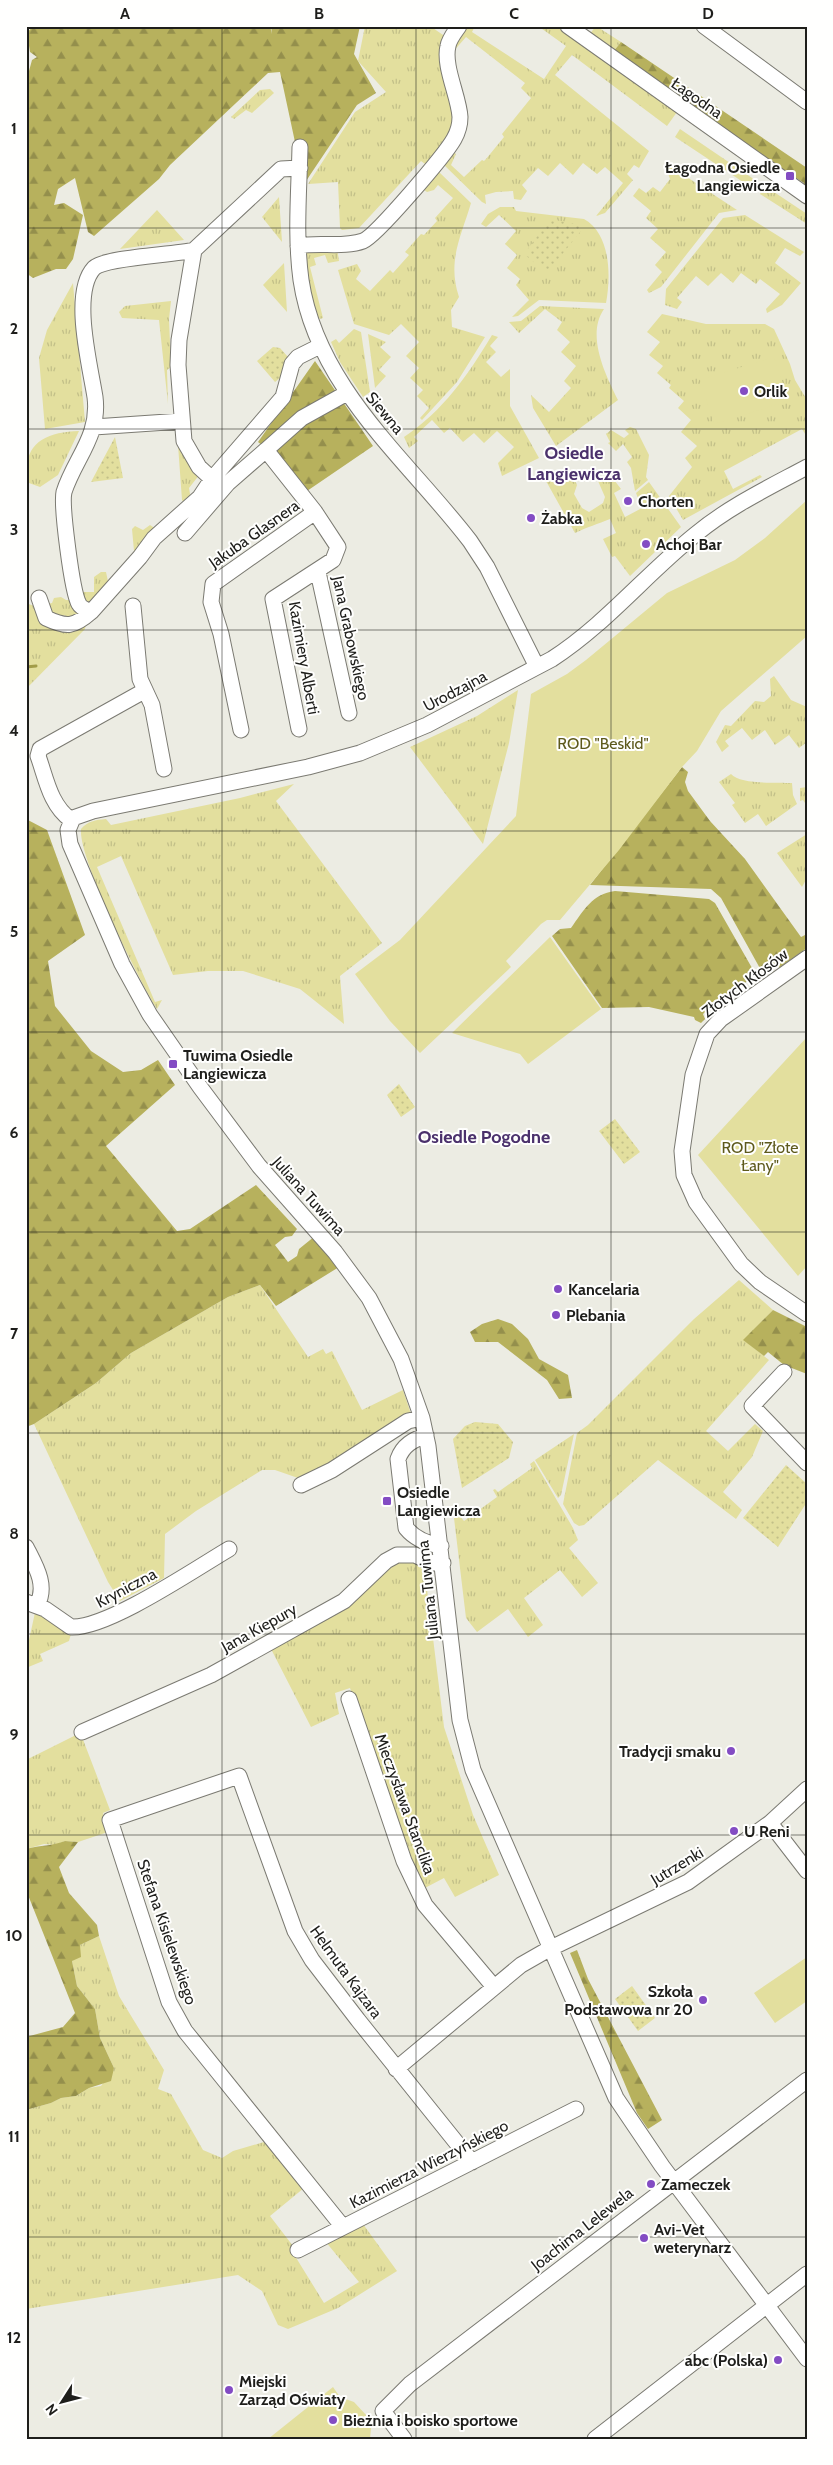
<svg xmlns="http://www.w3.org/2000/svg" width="833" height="2465" font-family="Cabin,sans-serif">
<defs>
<pattern id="grass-tufts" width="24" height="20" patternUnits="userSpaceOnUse" patternTransform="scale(1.25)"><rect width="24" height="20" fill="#e3df9e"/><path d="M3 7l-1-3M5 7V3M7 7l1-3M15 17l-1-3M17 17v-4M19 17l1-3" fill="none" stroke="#c2bf88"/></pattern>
<pattern id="forest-firs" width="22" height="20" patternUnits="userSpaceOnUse" patternTransform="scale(1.25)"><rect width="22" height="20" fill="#b7b15d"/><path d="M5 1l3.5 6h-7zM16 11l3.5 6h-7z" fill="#948f4c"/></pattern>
<pattern id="park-dots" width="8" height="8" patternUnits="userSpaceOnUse" patternTransform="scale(1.25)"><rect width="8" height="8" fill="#e3df9e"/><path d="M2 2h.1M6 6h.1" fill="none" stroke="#c2bf88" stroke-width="1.8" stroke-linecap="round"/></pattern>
</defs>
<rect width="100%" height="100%" fill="#ecece3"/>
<!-- grass -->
<path fill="url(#grass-tufts)" d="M365,26H430L446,37L455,107L450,137L428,166L421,161L359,228L342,230L340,228L338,182L308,184L355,112L386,92L358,61Z
M465,26H475L472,32L544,79L566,46L538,26H556L677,112L667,126L572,55L555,75L649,151L639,168L634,165L627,174L633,180L605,213L596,216L623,183L605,167L597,174L583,163L573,175L560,163L548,176L538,168L522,185L527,191L521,200L514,199L513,191L496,192L485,195L486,204L482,202L442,163L451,150L456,154L451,165L464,177L482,160L484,161L486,159L504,137L502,134L531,98L521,88L525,83L466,37L452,53Z
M596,26L621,42L613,52L589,35Z
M270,89L274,93L252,113L246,110L234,119L231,117L260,90Z
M680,129L758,182L752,188L675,137Z
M664,162L737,210L719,213L661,287L649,293L647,290L662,272L655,265L666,252L650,238L658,229L646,218L651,211L633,196L639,188L646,193L653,187L660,192L670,179Z
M439,172L471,203C461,237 447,261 459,297L451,310L452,327L485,337L457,382L422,420L420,418L429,408L417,396L423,390L410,378L419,368L406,356L419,342L401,324L389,335L354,324L338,270L357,264L361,271L356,279L370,291L390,270L393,273L409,255L405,252L421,234L424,235L437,221L435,218L453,198L438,185L434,190L427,192L421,188L432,173Z
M765,186L807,214V224L760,194Z
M279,197L282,242L262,217Z
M500,207H514L516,211L584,219C611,234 611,277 606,303L539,300L518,316L512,317L529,300L516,285L520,279L507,268L517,255L505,244L516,231L499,215L486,227L481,224L488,214Z
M157,210L184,240L120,249Z
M745,215L804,252L800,256L785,248L775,263L801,283L782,305L767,313L766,309L780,294L760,279L756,284L741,273L733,283L721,273L708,286L696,276L677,298L682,302L677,309L665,305L666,289L723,218Z
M337,248L339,261L328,263L325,255L314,258L316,265L310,267L323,318L320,319L314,313L305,258L306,252Z
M284,263L287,312L263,285Z
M73,283L85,422L45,429L39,358L47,330Z
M171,301L169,319L171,367L167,370L168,404L159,320L122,318L119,312L125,306Z
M540,306L604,309C586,335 605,374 618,400L556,446L533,408L531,395L549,412L571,388L564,381L576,366L561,352L570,342L557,330L562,322L545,309L519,333L509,322L521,321Z
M662,314L706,324H765L774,329L790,364L795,380L807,400V437L802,429L724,471L733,489L760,475L762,477L683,520L669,496L692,467L685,458L697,446L681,432L691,420L678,408L684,401L669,388L671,385L657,373L663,366L649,355L660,342L647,332Z
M354,329L361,332L370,392L363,397L340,362L331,342L336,339L339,343Z
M368,334L386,342L380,347L391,357L379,370L386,376L375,388Z
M492,335L498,337L490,346L496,352L486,362L501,377L510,369V406L539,458L502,476L498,463L514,447L497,431L484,443L474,433L463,442L450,428L444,433L432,420L414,437L418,441L409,448L404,437C443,411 468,375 492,335Z
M630,427L636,429L649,455L646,477L648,480L635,491L631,468L627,462L632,457L623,444L616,451L608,443L610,442L606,434L611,430L624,438L629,434L625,430Z
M79,431L58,475L40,487L29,483C20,444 45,432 79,431Z
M178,445L200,474L189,488L191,500L186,505L182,500Z
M608,472L621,489L614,493L625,517L642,508L636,493L649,482L681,527L630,576L615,556L612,557L603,539L616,533L610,519C598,524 587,527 575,533L546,481L561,473L566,480L573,476L577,485L574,494L582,508L589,512L603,503L605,497L598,481Z
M150,525L156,529L137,554L134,551L132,529L135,526L143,530Z
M101,572H106L109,586L93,603L85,602L82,592H94V577Z
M61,597L66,600H73L78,612L77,616L68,618L64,615L59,618L51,612L46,604L52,603L54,598Z
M26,603L37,607L38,610L86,623L85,629L26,689Z
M774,676L791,700L807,707V742L799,748L789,735L775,745L765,730L752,740L742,728L725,741L729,746L722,752L716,742L725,725L731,726L755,701L764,702L771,696L770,679Z
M518,690L509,743L483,844L410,747L477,716Z
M731,774C740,785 777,782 792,783L793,795L797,804L766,826L758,814L745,823L732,805L735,803L719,782Z
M294,784L276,801L382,943L340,976L344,1024L300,989L243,971H208L173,975L121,856L97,867L155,1002L162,1000L157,1009C139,980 78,858 81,829C88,821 95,820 106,819L111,825L240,798Z
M807,787V806L803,800L800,801V788Z
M807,834V878L802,887L777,853Z
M739,1280L773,1310L744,1340L769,1360L706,1431L728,1451L755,1424L763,1431L752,1457L723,1492L742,1510L736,1519L658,1460L584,1525L579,1526L574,1523L563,1504L577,1433L588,1425L694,1319Z
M260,1285L308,1357L323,1349L326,1354L332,1351L362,1410L403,1390L411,1414L337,1461L298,1478L275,1470H262L196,1511L165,1534L164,1578L120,1601L108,1582L34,1424L96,1383L131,1353L228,1297Z
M574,1434L561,1495L558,1498L535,1460Z
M534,1461L573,1528L578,1540L569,1548L598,1583L582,1597L560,1570L524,1598L543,1625L528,1637L508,1609L477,1632L466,1618L454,1518L459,1515L464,1521L497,1497L493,1490L495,1489L498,1492L532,1468L530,1464Z
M413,1561L424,1565L444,1727L473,1815L499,1875L455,1897L444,1878L423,1889L350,1688L335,1693L339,1714L311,1727L270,1647L390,1566L399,1562Z
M36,1608L71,1634L69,1641L40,1654L43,1661L26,1668V1640H29Z
M76,1735L78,1739L82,1737L110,1810L103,1813L108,1832L78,1842L65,1841L55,1845L44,1844L26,1849V1760Z
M99,1936L119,1996L164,2070L158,2089L171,2094L203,2150L222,2158L233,2151L264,2142L304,2188L270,2216L293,2246L295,2256L324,2303L359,2282L325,2241L363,2224L397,2271L338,2308L288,2329L278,2325L262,2291L238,2275L26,2309V2110L51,2103L61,2098L76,2096L89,2088L101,2086L114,2068L100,2038L95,2009L77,1986L72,1961L80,1945Z"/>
<!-- forest -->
<path fill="url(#forest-firs)" d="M33,26H270L272,34L271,26H360L354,54L376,93L357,105L304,184L280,72L268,73L170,165L159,179L94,236L88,232L75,178L58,189L54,205L64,203L83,215L73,259L66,269H56L33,278L26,273V82L32,60L37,57L30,52L27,33Z
M621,42L807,168V187L803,185L804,183L785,171L783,172L613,52Z
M315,361L373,446L307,491L282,461L258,442Z
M682,767L688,772L685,782L688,791L710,821L745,859L801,937L807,934V948L779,968L776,963L762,972L721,898L711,889L590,885Z
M26,819L47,830L85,935L48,961L55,1006L91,1051L123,1072L141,1070L158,1060L175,1085L106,1146L177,1231L190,1229L256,1185L297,1229L292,1236L285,1237L275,1245L288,1262L297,1256L299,1249L315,1236L339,1267L276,1306L260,1285L228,1297L131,1353L96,1383L34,1424L26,1427Z
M615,891L709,899L715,903L756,975L708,1009L703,1014L705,1019L701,1023L695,1020L694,1017L649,1007L602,1008L552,936L560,929L571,928C584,910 592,894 615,891Z
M773,1310L807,1327V1374L784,1365L768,1352L764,1356L743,1340Z
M498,1319L512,1324L528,1339L539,1359L568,1375L572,1398L559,1399L547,1380L498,1342H475L470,1332L482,1324Z
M65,1841L78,1842L59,1867L69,1893L97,1925L99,1936L80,1945L81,1957L72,1961L77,1986L95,2009L100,2038L114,2068L111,2081L89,2088L76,2096L61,2098L51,2103L26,2110V2037L63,2027L75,2013L26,1890V1849C40,1845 53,1846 65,1841Z
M577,1950L588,1979L662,2120L648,2129L637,2113L570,1953Z"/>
<!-- park -->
<path fill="url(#park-dots)" d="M550,219L585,226L547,273L524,254Z
M273,347L280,348L288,357L284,375L275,382L257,361Z
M115,437L123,478L91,482Z
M399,1084L415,1107L401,1117L387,1095Z
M615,1119L640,1152L624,1164L599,1131Z
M475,1422L498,1424L513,1442L509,1458L462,1488L453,1439L465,1426Z
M786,1465L807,1484V1502L778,1547L743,1518Z
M632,1986L655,2018L638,2031L615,1999Z"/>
<!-- garden -->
<path fill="#e3df9e" d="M774,357L788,401L714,424L700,380Z
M807,500V636L721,711L697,751L682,767L619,850L560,920H547L541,924L506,961L511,967L420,1053L390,1021L355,974L400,940L516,816L531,694L567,674L586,660L667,593L735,560L765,538Z
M550,937L601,1009L528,1064L520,1054L452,1033Z
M807,1037V1266L798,1276L698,1155Z
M807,1957V2001L775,2023L754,1993Z
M333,2387L340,2397L354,2402L367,2416L371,2428L370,2439H268Z"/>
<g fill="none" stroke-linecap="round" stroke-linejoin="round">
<!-- stream -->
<path stroke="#a29c48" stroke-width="3" d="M26,667L36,666"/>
<defs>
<path id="minor" d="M568,26L807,196
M704,26L807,102
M300,147C299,191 295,236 301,280C317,388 408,460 470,541L487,567L537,667
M300,168L281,169L194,250L179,340L178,365L184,441L199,467L212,479L283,397L292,364L298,357L320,346
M298,246C319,242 344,248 363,241C376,236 445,155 454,139C458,132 460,125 460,117C459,97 443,66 448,46C449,39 455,32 459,26
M194,250C174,255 106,257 94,268C71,293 90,365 95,397C100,436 75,458 64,492C61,505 72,592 79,604C81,608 87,610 91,612L140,557L154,538L200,497L212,479
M94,427L182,421
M807,467C768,488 730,506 696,534C646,574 606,624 552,659L427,725L360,753L308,767L93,811L73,818L68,830L70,844L122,964L150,1015L200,1087L259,1166L335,1252L369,1298L401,1359L422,1418L428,1446L460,1720L473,1770L616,2098L662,2166L807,2359
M185,533L228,483L266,450
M318,572L349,713
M39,598L46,618C67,628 74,627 91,612
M133,606L140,679L152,705L164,769
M299,729L273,599L333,560L338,547L315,512
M241,730L221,634L211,602L213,584L315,512L266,450L302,418L347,393
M71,820C50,805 46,778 38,756L40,749L144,691
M807,958L721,1019L707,1034L693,1075L682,1151L684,1175L696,1202L741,1264L760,1282L807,1314
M784,1372L752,1406L807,1463
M426,1435C413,1440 403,1445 398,1459L406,1528C415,1539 428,1544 441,1546
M301,1485L332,1470L408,1421L422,1418
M26,1547C35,1565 48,1585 37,1605
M26,1602L45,1609L71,1627C107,1629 195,1569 229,1549
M349,1699L404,1861L425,1905L494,1987
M82,1732L211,1675L344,1601L386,1561L397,1555H415L432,1563H443
M770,1823L807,1871
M396,2069L521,1965L549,1949L688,1882L770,1823L807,1789
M343,2227L185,2031L169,2002L110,1820L239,1776L295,1931L312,1960L358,2020L472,2162
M298,2250L576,2109
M404,2439L383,2411L410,2384L807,2080
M595,2439L807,2274"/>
</defs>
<!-- minor casing -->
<use href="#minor" stroke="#7b7a72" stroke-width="17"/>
<!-- minor -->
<use href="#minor" stroke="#fff" stroke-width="15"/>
</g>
<!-- grid -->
<path fill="none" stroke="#1e1e1b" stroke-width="1" stroke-opacity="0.55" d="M222,26V2439M416,26V2439M611,26V2439M26,228H807M26,429H807M26,630H807M26,831H807M26,1032H807M26,1232H807M26,1433H807M26,1634H807M26,1835H807M26,2036H807M26,2237H807"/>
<!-- markers -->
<g fill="#834cc3" stroke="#fffffe" stroke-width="2">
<rect x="785" y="171" width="10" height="10" rx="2.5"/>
<circle cx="744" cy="391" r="5"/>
<circle cx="628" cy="501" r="5"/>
<circle cx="531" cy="518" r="5"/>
<circle cx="646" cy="544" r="5"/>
<rect x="168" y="1059" width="10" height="10" rx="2.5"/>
<circle cx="558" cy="1289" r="5"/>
<circle cx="556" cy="1315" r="5"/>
<rect x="382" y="1496" width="10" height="10" rx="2.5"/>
<circle cx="731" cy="1751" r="5"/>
<circle cx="734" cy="1831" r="5"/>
<circle cx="703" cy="2000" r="5"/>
<circle cx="651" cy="2184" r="5"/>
<circle cx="644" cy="2238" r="5"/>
<circle cx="778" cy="2360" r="5"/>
<circle cx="229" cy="2390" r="5"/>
<circle cx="333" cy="2420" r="5"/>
</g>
<g text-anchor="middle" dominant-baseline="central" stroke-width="4" stroke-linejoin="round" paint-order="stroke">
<!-- street labels -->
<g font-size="16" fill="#1e1e1b" stroke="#fffffe">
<text transform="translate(697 98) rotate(35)">Łagodna</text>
<text transform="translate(385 413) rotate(50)">Siewna</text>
<text transform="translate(254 534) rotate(-35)">Jakuba Glasnera</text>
<text transform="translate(351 638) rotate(78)">Jana Grabowskiego</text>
<text transform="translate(304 658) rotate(80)">Kazimiery Alberti</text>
<text transform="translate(455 691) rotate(-28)">Urodzajna</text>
<text transform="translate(745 983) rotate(-37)">Złotych Kłosów</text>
<text transform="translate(309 1196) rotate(48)">Juliana Tuwima</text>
<text transform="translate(126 1588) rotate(-28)">Kryniczna</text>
<text transform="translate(428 1590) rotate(-96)">Juliana Tuwima</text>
<text transform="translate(259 1628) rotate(-29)">Jana Kiepury</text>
<text transform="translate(405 1804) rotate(70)">Mieczysława Stanclika</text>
<text transform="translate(677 1866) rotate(-31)">Jutrzenki</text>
<text transform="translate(167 1932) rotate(71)">Stefana Kisielewskiego</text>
<text transform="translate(346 1972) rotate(54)">Helmuta Kajzara</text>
<text transform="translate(429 2164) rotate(-27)">Kazimierza Wierzyńskiego</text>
<text transform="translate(582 2229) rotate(-38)">Joachima Lelewela</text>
</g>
<!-- poi labels -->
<g font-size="16" font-weight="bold" fill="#1e1e1b" stroke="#fffffe" text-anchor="start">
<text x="780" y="167" text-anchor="end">Łagodna Osiedle<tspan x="780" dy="18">Langiewicza</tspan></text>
<text x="754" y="391">Orlik</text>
<text x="638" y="501">Chorten</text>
<text x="541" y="518">Żabka</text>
<text x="656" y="544">Achoj Bar</text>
<text x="183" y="1055">Tuwima Osiedle<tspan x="183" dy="18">Langiewicza</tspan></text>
<text x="568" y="1289">Kancelaria</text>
<text x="566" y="1315">Plebania</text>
<text x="397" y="1492">Osiedle<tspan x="397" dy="18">Langiewicza</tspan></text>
<text x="721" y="1751" text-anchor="end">Tradycji smaku</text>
<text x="744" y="1831">U Reni</text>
<text x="693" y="1991" text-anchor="end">Szkoła<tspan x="693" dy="18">Podstawowa nr 20</tspan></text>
<text x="661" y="2184">Zameczek</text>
<text x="654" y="2229">Avi-Vet<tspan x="654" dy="18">weterynarz</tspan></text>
<text x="768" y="2360" text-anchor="end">abc (Polska)</text>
<text x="239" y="2381">Miejski<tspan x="239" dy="18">Zarząd Oświaty</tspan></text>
<text x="343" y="2420">Bieżnia i boisko sportowe</text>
</g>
<!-- park labels -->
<g font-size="16" fill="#5e5a1c" stroke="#fffffe">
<text x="603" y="743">ROD "Beskid"</text>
<text x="760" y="1147">ROD "Złote<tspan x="760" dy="18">Łany"</tspan></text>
</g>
<!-- neighbourhood labels -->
<g font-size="18" font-weight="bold" fill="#4b316c" stroke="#fffffe">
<text x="574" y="453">Osiedle<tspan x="574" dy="21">Langiewicza</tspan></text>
<text x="484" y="1137">Osiedle Pogodne</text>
</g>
</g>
<!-- border -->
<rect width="833" height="2465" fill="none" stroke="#fffffe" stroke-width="55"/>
<!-- north arrow -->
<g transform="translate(62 2402) rotate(234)" stroke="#fffffe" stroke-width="4" paint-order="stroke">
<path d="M0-4L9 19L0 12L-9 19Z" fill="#1e1e1b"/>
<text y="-8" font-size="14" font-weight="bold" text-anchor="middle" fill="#1e1e1b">N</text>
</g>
<rect x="28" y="28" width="778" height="2410" fill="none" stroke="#1e1e1b" stroke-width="2"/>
<g font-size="16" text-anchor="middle" font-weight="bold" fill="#1e1e1b">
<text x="125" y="19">A</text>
<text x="319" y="19">B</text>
<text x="514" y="19">C</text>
<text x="708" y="19">D</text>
<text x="14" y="134">1</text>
<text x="14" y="334">2</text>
<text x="14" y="535">3</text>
<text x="14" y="736">4</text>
<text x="14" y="937">5</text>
<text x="14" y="1138">6</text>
<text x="14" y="1339">7</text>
<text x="14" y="1539">8</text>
<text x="14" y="1740">9</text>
<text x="14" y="1941">10</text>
<text x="14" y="2142">11</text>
<text x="14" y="2343">12</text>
</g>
</svg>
